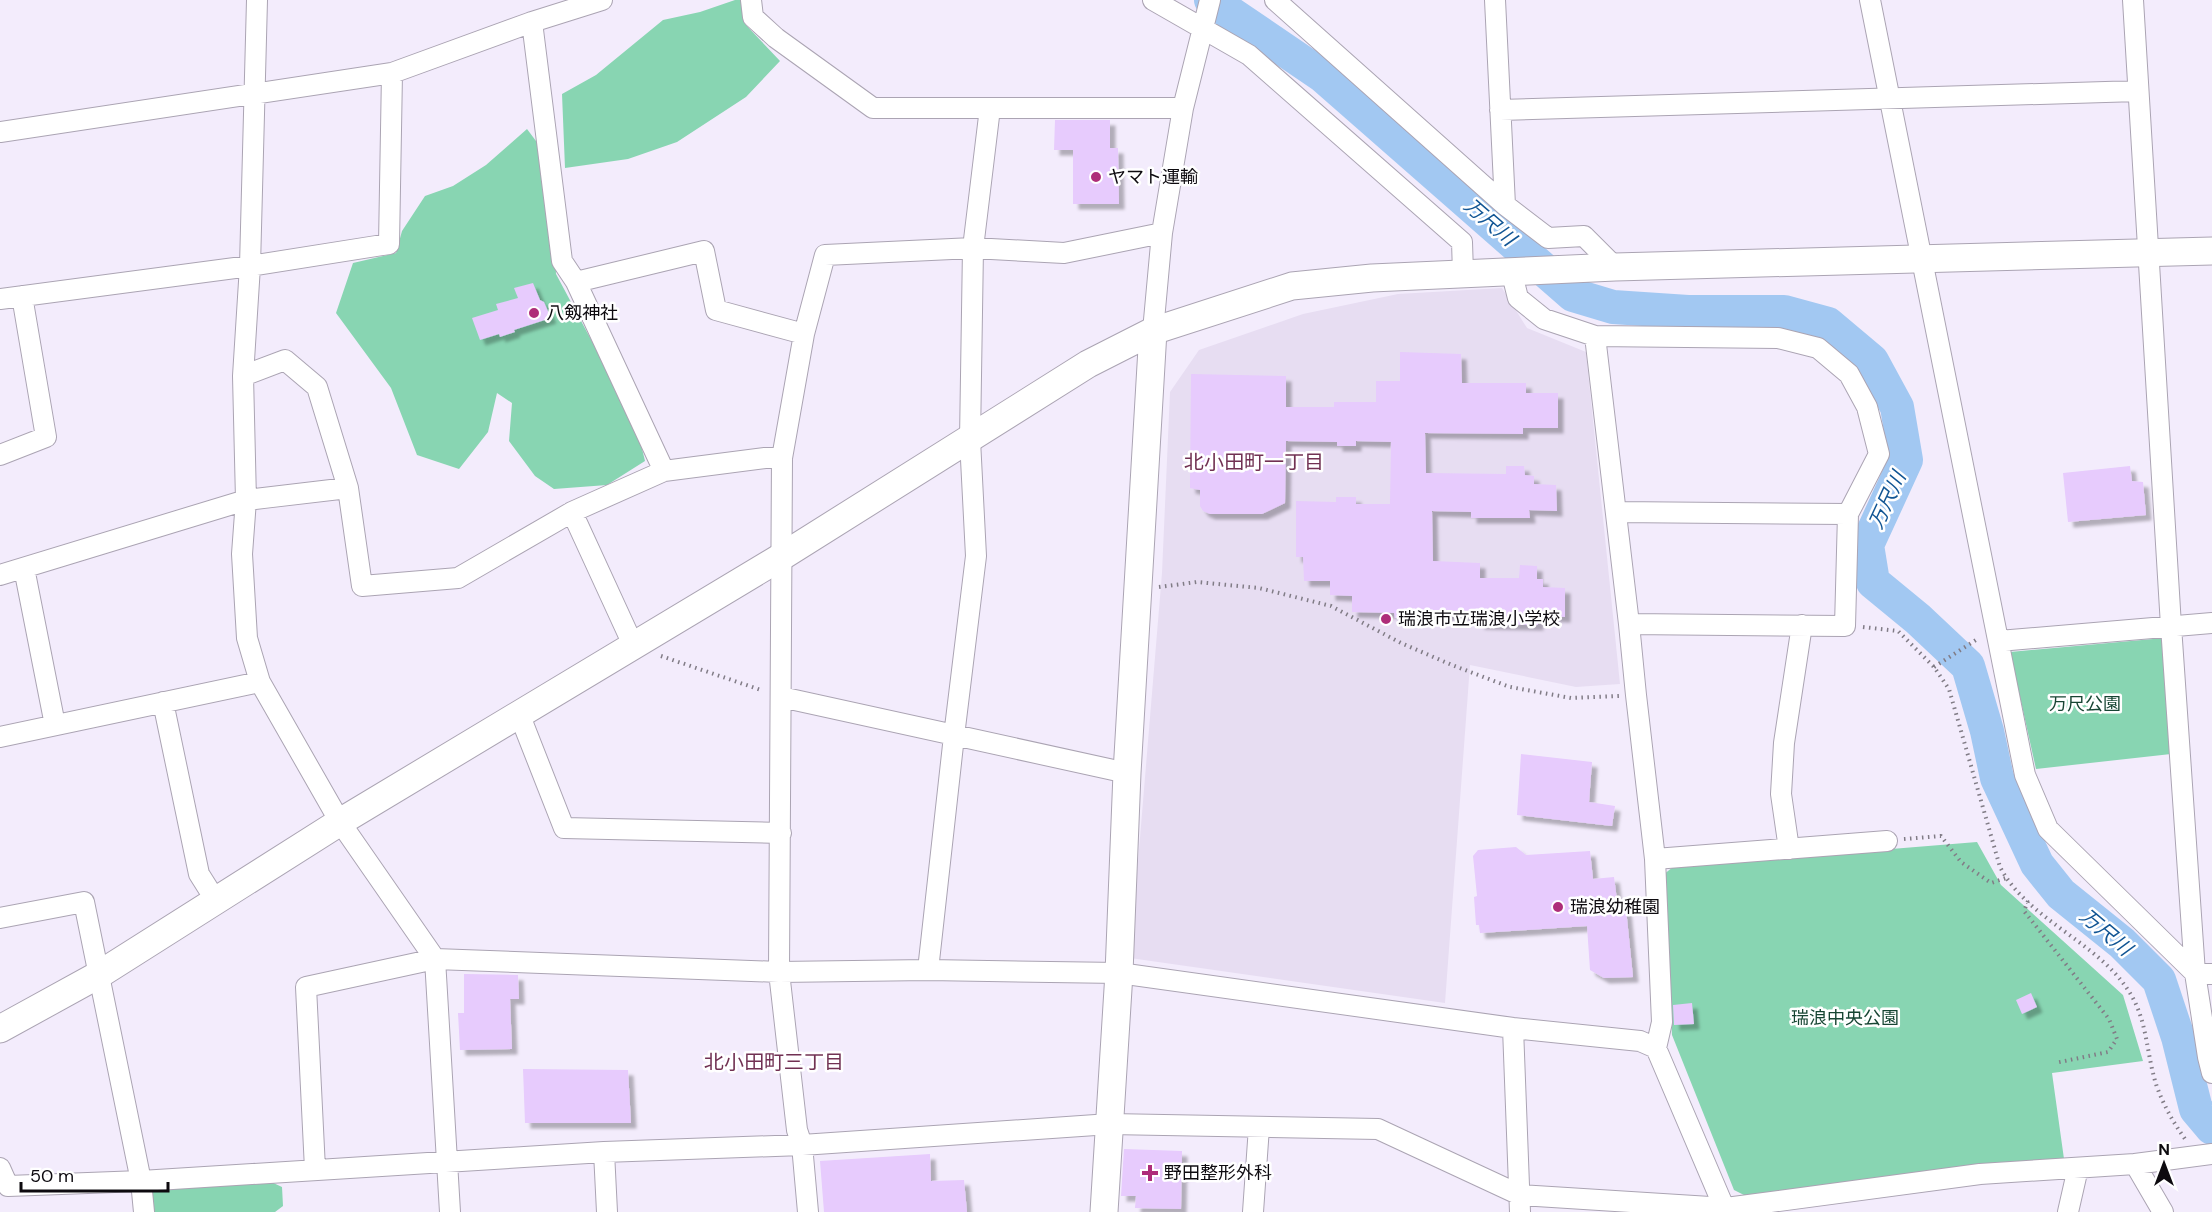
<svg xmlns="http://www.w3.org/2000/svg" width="2212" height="1212" font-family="'DM Sans','Noto Sans JP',sans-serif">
<defs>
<filter id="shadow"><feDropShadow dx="5.5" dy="5.5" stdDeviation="1.5" flood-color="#0004"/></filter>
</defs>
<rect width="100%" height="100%" fill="#f3ecfc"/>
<!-- built -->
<path fill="#e7ddf2" d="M1502,288L1527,328L1586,352L1620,684L1576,687L1470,665L1445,1003L1130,958L1162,573L1170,392L1199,350L1303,314L1398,294Z"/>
<!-- green -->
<path fill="#88d5b2" d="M735,0H741L745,24L780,61L746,97L677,142L628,159L565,168L562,94L596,75L663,20L700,12Z
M527,129L542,149L555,244L556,274L636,424L645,461L607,485L554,489L535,476L509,441L512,403L497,393L488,432L459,469L417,455L391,388L336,313L353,263L396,253L402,231L425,196L453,186L486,165Z
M2164,638L2171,754L2036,769L2010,652Z
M1977,842L2001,885L2123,995L2143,1061L2052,1073L2064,1159L1967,1168L1750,1198L1734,1190L1672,1035L1663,875L1673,867Z
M269,1181L282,1187L283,1206L275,1212H154L150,1189Z"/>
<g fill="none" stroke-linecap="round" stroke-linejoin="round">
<!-- river -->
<path stroke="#a2c8f2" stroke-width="34" d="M1211,0L1323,76L1573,295L1613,307L1688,312H1784L1828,324L1872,361L1897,407L1906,460L1867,545L1873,582L1918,619L1968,666L1987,731L1997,778L2037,864L2061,894L2122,943L2159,980L2178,1037L2196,1109L2212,1128"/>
</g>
<!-- building -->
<path fill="#e7cbfd" filter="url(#shadow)" d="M1055,120H1110V148H1118L1119,204H1073V150H1054Z
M533,283L540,300L544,302L551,318L514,330L515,332L500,337L499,334L480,340L472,318L498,310L496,304L518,298L514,288Z
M1400,352L1461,354L1462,383H1526V393H1558V428H1523V434L1425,433L1426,473L1506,474V466H1524L1525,475L1534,476V484L1556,485L1557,511L1529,510L1530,518H1471V512L1432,511L1433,561L1480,563V578H1519L1520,565L1537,566V579H1543V587L1565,588V617L1538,616V625L1479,624V615H1417L1395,618L1394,613L1352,612V596L1330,595V581H1304L1303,557H1296V501L1336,502V497H1356V504H1390L1391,442L1356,441V446H1337V442L1286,441L1285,503L1262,514H1210L1203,511L1200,506V490L1190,488L1191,374L1286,376V407H1334V402H1376V381H1400Z
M2130,466L2132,481L2143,482L2146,515L2068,522L2063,473Z
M1521,754L1592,762L1589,802L1615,806L1612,826L1517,815Z
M1516,847L1526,855L1590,851L1593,879L1614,877L1617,900L1625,899L1633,977L1604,978L1590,970L1587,926L1480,933L1479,925H1476L1474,897L1477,896L1473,856L1478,850Z
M464,974L518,975L519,999H510L512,1049L460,1050L458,1013H464Z
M2031,993L2037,1007L2022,1014L2016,1000Z
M1692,1003L1694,1024L1674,1025L1673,1005Z
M523,1069L628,1070L631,1123H525Z
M1124,1149L1182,1151L1181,1209L1135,1208L1136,1196H1121Z
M930,1154L931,1181L964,1180L967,1212H824L820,1161Z"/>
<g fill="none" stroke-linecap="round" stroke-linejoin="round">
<defs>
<path id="street" d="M257,0L250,266L243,376L246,500L242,554L247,638L260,682L340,822L435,959L450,1212
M751,0L753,17L776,38L873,108H1183
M1153,0L1249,55L1462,242L1463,273
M1275,0L1505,205
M1495,0L1505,205L1548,238L1584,236L1615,267
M1870,0L2025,775L2048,829L2195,973L2212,974
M2133,0L2171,626L2195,973L2208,1057L2212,1073
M532,22L562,261L576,282L664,471
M1500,110L2138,91
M0,132L392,73L532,22L602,0
M1511,270L1518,298L1544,319L1595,336L1629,624L1636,695L1655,859L1662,1022L1656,1048L1726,1212
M576,282L704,251L716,310L804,334
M0,299L250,266L389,244L392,73
M1153,331L1162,233L1183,108L1210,0
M1595,336L1778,338L1818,348L1849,374L1867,407L1879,454L1848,514L1845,626L1629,624
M243,376L285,360L317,387L348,488
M0,455L46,437L22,296
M572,512L634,647
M1616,512L1848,514
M24,568L55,725
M0,575L246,500L348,488L362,586L458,578L572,512L664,471L765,458H782
M1999,641L2212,623
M781,697L1127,773
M163,702L199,874L216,901
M520,716L564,828L781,833
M0,737L260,682
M1789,849L1781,794L1784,743L1802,625
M1655,859L1887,841
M0,918L84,902L141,1181L144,1212
M928,970L954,736L976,556L970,440L973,248L990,108
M1513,1028L1520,1212
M604,1152L607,1212
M2135,1164L2212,1154
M0,1168L8,1186L141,1181L604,1152L802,1145L1110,1124L1378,1129L1520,1195L1726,1208L1980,1174L2135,1164L2163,1212
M315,1169L306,987L435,959L779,972L928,970L1119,973L1513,1028L1640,1041L1656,1048
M808,1212L802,1145L797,1130L779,972L782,458L804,334L825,255L973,248L1064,253L1162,233
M1253,1212L1259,1127
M2068,1212L2078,1168"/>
<path id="secondary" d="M0,1029L100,974L340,822L781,557L1088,364L1153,331L1292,286L1372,278L1615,267L2212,251
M1104,1212L1119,973L1127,773L1153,331"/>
</defs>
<!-- street casing -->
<use href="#street" stroke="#aba4b3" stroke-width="22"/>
<!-- secondary casing -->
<use href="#secondary" stroke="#aba4b3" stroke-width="29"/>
<!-- path -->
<path stroke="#817c86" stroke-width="4" stroke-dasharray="1.5 4.5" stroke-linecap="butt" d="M1159,587L1197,582L1259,588L1331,606L1401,643L1452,665L1510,687L1571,698L1619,696
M1863,627L1898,631L1934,667L1949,689L2000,867C2027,919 2096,941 2128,990C2148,1019 2146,1055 2157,1087C2164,1106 2173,1122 2185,1139
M661,656L761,690
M1934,667L1979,638
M1904,839L1941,836L1961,862L1991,883L2006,878
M2028,901L2024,911L2109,1019L2117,1039L2108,1052L2055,1063"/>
<!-- street -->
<use href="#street" stroke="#fff" stroke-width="20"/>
<!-- secondary -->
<use href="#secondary" stroke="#fff" stroke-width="27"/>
</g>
<!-- markers -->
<g fill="#ae2d79" stroke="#fff" stroke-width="2">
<circle cx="1096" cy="177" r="6"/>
<circle cx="534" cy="313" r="6"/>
<circle cx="1386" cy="619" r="6"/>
<circle cx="1558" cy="907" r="6"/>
<path d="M1147 1164h6v6h6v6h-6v6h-6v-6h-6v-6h6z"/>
</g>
<g text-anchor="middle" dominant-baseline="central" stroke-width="5" stroke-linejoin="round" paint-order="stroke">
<!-- poi labels -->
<g font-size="18" fill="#0d0a0f" stroke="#fff" text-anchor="start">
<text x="1108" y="177">ヤマト運輸</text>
<text x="546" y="313">八剱神社</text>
<text x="1398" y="619">瑞浪市立瑞浪小学校</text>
<text x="1570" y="907">瑞浪幼稚園</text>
<text x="1164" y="1173">野田整形外科</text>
</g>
<!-- park labels -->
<g font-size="18" fill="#174533" stroke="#fff">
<text x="2085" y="704">万尺公園</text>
<text x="1845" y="1018">瑞浪中央公園</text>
</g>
<!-- water labels -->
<g font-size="20" font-style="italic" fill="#115594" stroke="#fff">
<text transform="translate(1490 222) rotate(41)">万尺川</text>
<text transform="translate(1887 500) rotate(-65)">万尺川</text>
<text transform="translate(2106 932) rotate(40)">万尺川</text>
</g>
<!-- neighbourhood labels -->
<g font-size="20" fill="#713153" stroke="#fff">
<text x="1254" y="462">北小田町一丁目</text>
<text x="774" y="1062">北小田町三丁目</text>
</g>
</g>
<!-- north arrow -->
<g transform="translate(2164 1164)" stroke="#ffffff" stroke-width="4.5" paint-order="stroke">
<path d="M0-4.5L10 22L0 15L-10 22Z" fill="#0d0a0f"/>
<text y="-9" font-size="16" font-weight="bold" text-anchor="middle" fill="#0d0a0f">N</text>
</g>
<!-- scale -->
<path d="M21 1182v9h147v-9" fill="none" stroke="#0d0a0f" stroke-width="3"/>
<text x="30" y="1182" font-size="18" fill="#0d0a0f" stroke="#ffffff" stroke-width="4.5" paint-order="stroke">50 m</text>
</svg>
